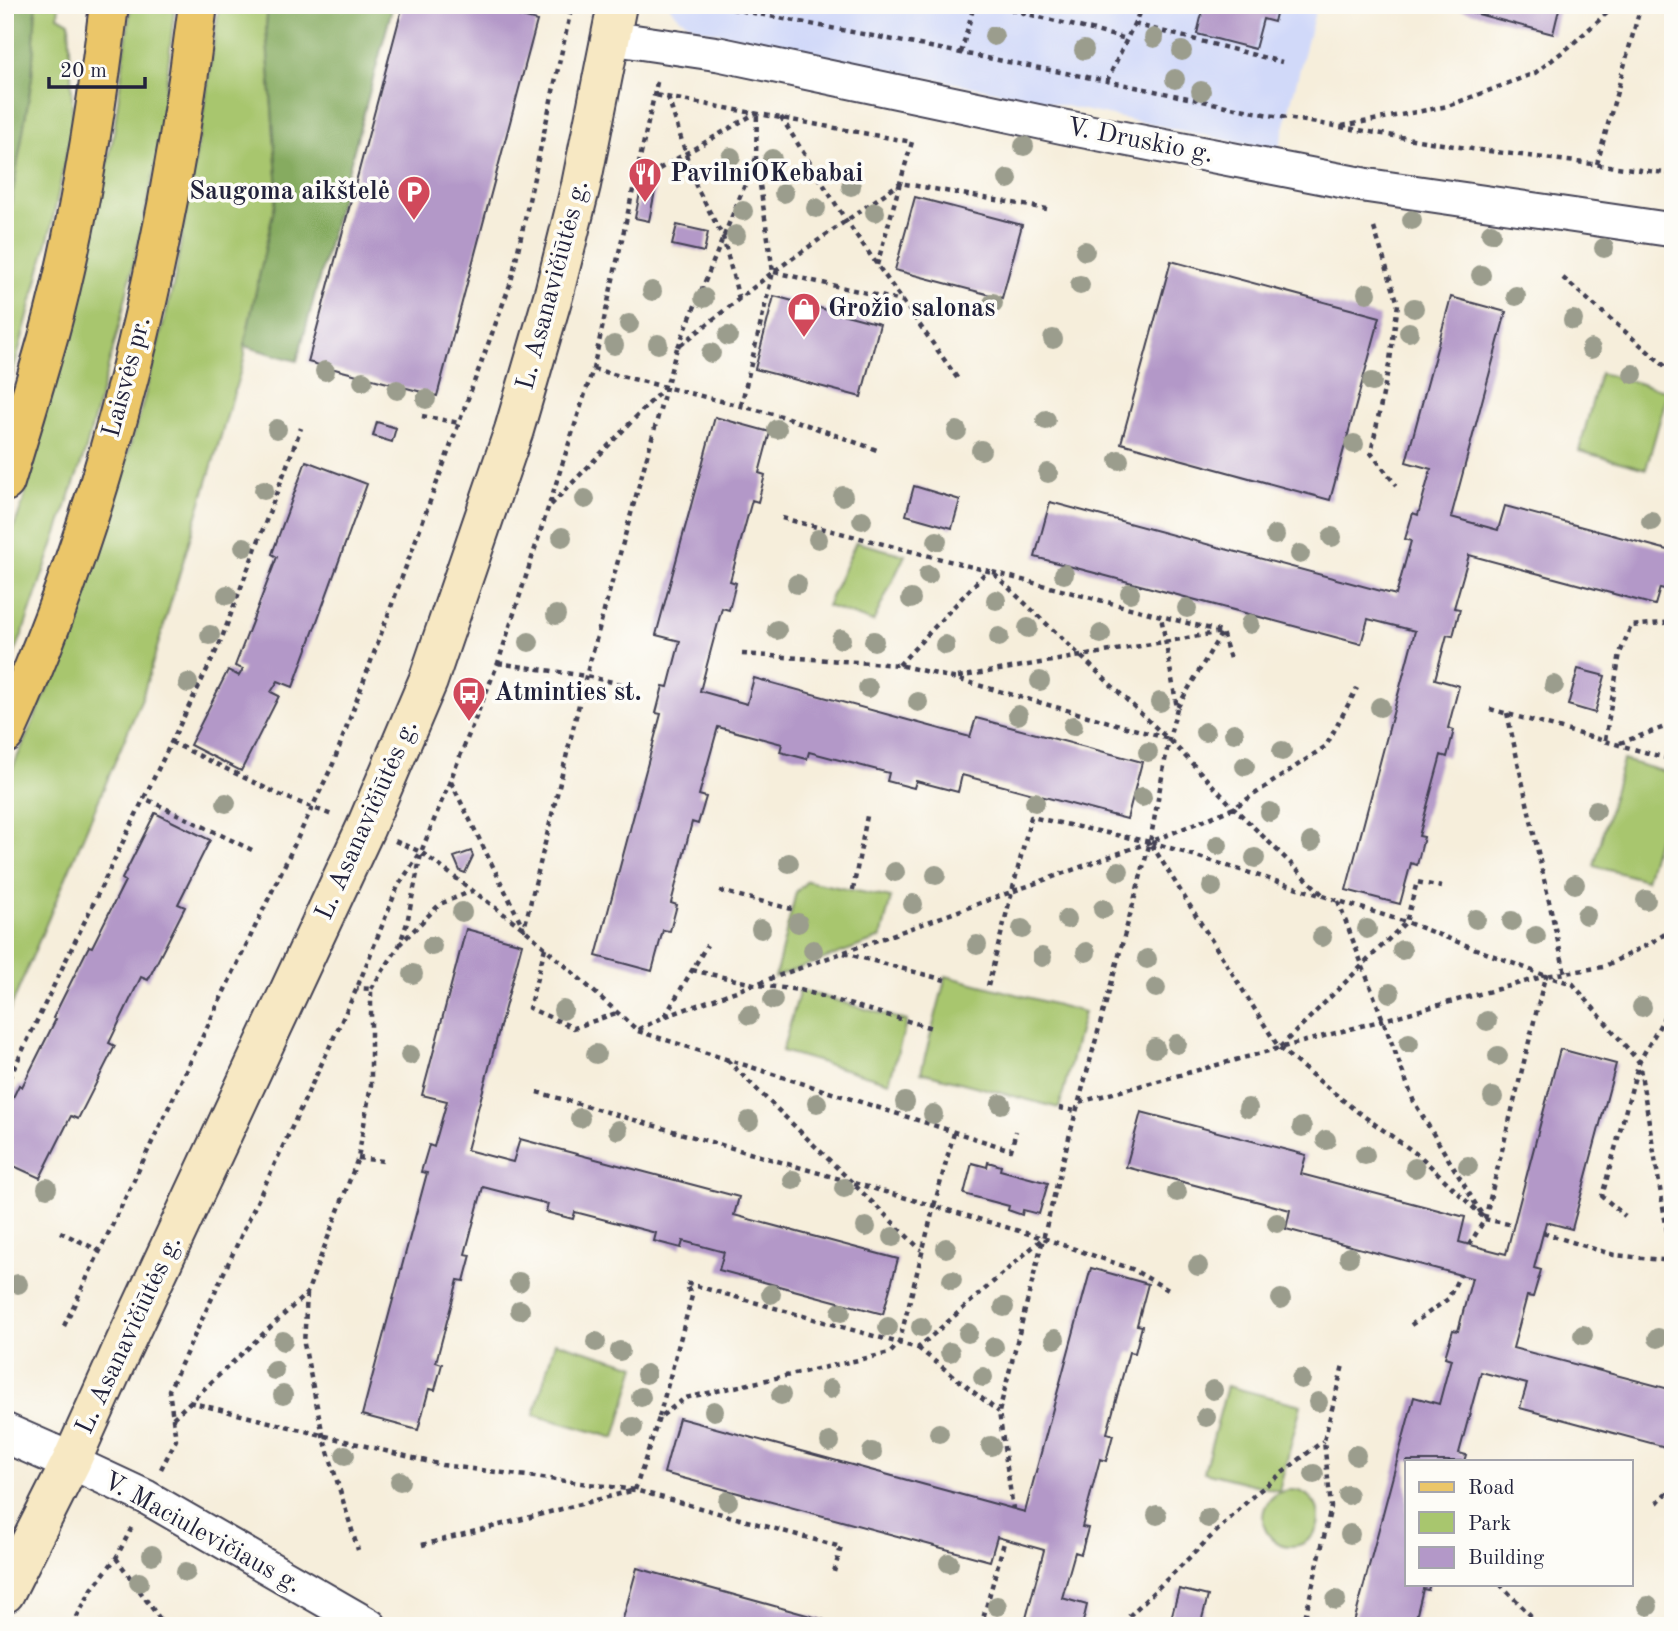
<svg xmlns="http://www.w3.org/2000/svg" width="1678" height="1631" font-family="'Old Standard TT',serif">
<rect width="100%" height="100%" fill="#fdfcf7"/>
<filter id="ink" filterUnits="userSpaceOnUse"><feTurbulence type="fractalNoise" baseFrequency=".0143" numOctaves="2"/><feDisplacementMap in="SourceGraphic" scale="14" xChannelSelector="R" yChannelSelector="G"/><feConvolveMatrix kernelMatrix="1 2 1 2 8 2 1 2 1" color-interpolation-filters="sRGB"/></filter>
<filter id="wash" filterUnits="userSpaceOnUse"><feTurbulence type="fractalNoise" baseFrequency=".00686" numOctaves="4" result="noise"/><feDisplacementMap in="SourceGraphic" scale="28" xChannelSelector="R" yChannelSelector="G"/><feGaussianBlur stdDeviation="1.57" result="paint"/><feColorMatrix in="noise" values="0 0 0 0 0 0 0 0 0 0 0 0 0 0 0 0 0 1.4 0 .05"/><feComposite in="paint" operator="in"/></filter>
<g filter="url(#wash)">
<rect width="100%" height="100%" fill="#f6eedb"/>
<!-- built -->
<path fill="#d1d9f9" d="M668,5H1317L1278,151L704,30L696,28L679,17Z"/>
<!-- green -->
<path fill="#a8c66e" stroke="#657454" stroke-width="2" d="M36,5H59L58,16L69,22L73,123L51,228L5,403V239L32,78Z
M131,5H175L158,155L120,323L85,452L22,635L5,677V550L23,503L46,406L79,289L113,138Z
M219,5H268L266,27L278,190L244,346L245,356L142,698L5,1021V785L50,683L96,554L140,414L174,282L206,96Z
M1600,373L1668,391L1646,469L1579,451Z
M856,542L905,555L873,622L827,606Z
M1623,760L1673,774V784L1646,880L1594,866Z
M807,881L891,898L881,938L775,977L796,892Z
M946,976L1084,1012L1059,1108L921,1072Z
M800,990L907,1021L889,1082L782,1051Z
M555,1342L636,1366L615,1438L534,1415Z
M1227,1386L1301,1405L1279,1491L1204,1472Z
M1263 1518a28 28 0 1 1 56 0a28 28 0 1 1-56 0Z"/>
<!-- forest -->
<path fill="#86ab61" stroke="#54664e" stroke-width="2" d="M5,5H36L32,78L5,239Z
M268,5H393L297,361L244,346L278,190L266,27Z"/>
<g id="blocks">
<!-- building -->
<path fill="#b398c8" d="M403,5H477L537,21L437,396L308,362Z
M1093,5H1111L1110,11Z
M1204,5H1278L1274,22L1263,19L1255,49L1197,34Z
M1444,5H1560L1553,34Z
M641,188L655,191L649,221L635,218Z
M915,197L1022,225L1002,298L895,270Z
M677,225L708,232L704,252L672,245Z
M1171,261L1380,317L1330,500L1121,443Z
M774,296L880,324L861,397L755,369Z
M1451,297L1506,312L1451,517L1498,530L1505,506L1668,550L1673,537V591L1660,588L1655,605L1469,555L1454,608L1460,609L1453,636L1447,635L1435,679L1459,686L1448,728L1454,730L1447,757L1441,755L1419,836L1424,837L1417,865L1411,863L1400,904L1346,890L1415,631L1368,619L1361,644L1035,557L1050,502L1396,595L1411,541L1405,539L1413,513L1418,515L1431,469L1406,462Z
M715,417L770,432L759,473L765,475L758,502L752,500L730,581L736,583L729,610L722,608L700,691L747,704L754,678L970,737L976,718L1142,762L1127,819L962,775L958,792L916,781L914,788L887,781L889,773L809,752L807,759L780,752L782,744L718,727L699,795L706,797L698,824L692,822L671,903L677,905L670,931L663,930L652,971L596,956L661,714L656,713L663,686L668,687L680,641L656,635Z
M377,422L396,428L392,442L373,436Z
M306,461L367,484L293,687L278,681L271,692L279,696L241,771L190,745L228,670L239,676L243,669L235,666L277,557L272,554Z
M914,486L960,500L952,528L906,515Z
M1578,669L1605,676L1595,713L1568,705Z
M155,813L210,840L178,904L185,907L148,980L141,977L109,1043L115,1046L78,1119L71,1116L40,1178L5,1162V1114L19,1085L22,1087L56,1019L53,1018L89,946L92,947L125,881L122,879Z
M471,851L473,856L465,873L460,871L454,857Z
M466,929L522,944L467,1150L513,1162L520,1139L739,1197L734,1215L898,1259L883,1314L719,1270L724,1252L683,1241L681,1248L654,1241L656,1233L575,1212L573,1219L546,1212L548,1204L483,1187L465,1254L471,1255L464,1281L458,1280L436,1362L442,1364L435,1390L429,1389L418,1430L362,1415L427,1173L421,1172L429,1145L434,1147L447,1101L422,1095Z
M1560,1049L1616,1064L1572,1229L1546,1222L1534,1268L1541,1270L1533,1297L1527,1296L1513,1348L1673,1390V1449L1520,1408L1527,1384L1481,1372L1459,1453L1466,1455L1464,1461H1407V1584H1430L1428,1590L1423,1589L1414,1626H1353L1414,1397L1439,1404L1451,1359L1445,1357L1453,1330L1458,1331L1472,1278L1286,1229L1290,1210L1126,1167L1141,1112L1306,1155L1301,1174L1465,1217L1459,1242L1506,1254Z
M988,1162L1001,1166L1000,1170L1048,1183L1039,1214L1023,1210L1022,1215L1008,1210L1009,1206L964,1194L972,1163L987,1167Z
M1091,1268L1148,1284L1137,1325L1142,1326L1135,1353L1129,1352L1107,1433L1113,1435L1106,1461L1100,1459L1082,1527L1088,1528L1081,1554L1075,1552L1062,1598L1087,1605L1082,1626H1024L1044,1550L997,1537L990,1561L664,1473L679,1418L1025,1512Z
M637,1568L843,1625V1626H621Z
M1179,1589L1208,1596L1200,1626H1169Z"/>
</g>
</g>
<g filter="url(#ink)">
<use href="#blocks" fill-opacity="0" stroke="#424153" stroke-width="2"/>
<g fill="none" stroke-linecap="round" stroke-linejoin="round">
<defs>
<path id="minor" d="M611,38L719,54L1064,127L1364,185L1673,230
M71,1462L146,1497L370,1626"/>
<path id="tertiary" d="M5,1433L71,1462"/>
<path id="secondary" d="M5,1593L71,1462L121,1351L365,829L428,681L514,430L554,293L581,185L617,5"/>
<path id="primary" d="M5,482C20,433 35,384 49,334C78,227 96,116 109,5
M5,734C108,510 168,250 198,5"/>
</defs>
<!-- minor casing -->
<use href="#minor" stroke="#424153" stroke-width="37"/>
<!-- tertiary casing -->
<use href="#tertiary" stroke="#424153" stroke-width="42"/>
<!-- secondary casing -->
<use href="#secondary" stroke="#424153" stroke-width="42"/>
<!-- primary casing -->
<use href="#primary" stroke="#424153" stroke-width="42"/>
<!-- path -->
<path stroke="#424153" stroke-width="4.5" stroke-dasharray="5 5" stroke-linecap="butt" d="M712,5L1107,81L1269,115L1472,149L1673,174
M992,5L1127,39
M1134,24L1282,62
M961,53L974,5
M1107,81L1143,5
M668,97L696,186L723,237L739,299
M781,117L847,222L960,382
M1342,126L1448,106L1535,73L1569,47L1616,5
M1597,164L1641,5
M633,184L756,113
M1374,228L1398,304L1390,360L1371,453L1396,485
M877,265L900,183L1047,209
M774,272L902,301
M1563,278L1673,373
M678,347L756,158
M593,369L785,417L877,450
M741,406L773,272L756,158L757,112
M422,416L459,423
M551,505L664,388
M782,518L992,572L1168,739
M992,572L1222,632L1177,708L1161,616
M742,654L899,665L953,678L1169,739L1234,808L1324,896
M498,663L586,676L634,687
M899,665L987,571
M958,677L1222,632L1231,662
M1177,708L1169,739L1150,842L1279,1048L1355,1110L1421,1157L1485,1219
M1490,709L1673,760
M1507,713L1565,973
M1605,740L1620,653L1631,626L1673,622
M171,742L280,795L332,815
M1620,743L1673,724
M451,782L524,929L586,676L677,348L773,272L900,183L912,142L655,95
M395,841L421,852L524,929L637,1030L664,1017L1150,842L1234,808L1326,746L1357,688
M1151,842L1406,922L1546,976L1603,967L1651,943L1673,929
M252,850L144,798L220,643L301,428
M853,890L867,816
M720,891L792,909
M1338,901L1414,1102L1481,1213
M399,945L440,904L472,891
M545,948L529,1008L574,1028L616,1013
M844,953L945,980
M692,970L758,985L800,990L932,1028
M988,986L1031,817L1150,842L1067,1145L999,1412L1013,1509
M371,989L399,946L407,923L421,854
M665,1016L707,945
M638,1031L1011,1150L1016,1131
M1280,1047L1406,922L1417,882L1442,887
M727,1060L921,1250
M5,1087L144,798
M537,1092L934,1206L899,1343L686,1283
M1080,1102L1546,976L1573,984L1639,1062L1602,1196L1625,1216
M1059,1108L1076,1111
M954,1133L934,1206L1043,1238L1132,1269L1170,1291
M358,1158L383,1161
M1485,1219L1545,977
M60,1232L100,1251
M1543,1233L1614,1255L1672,1261
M1469,1245L1485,1219L1513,1225
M1672,1261L1639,1062L1662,1022L1673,993
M307,1294L304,1344L323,1435L358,1550
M1411,1325L1448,1299L1460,1275
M64,1326L333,764L511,282L572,5
M918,1348L999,1412
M189,1402L442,1465L635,1490L841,1547L834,1572
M659,1417L692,1296L686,1284
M173,1418L307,1293L358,1158L371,1085V989L357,988
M161,1469L176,1440L169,1390L357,988L398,886L421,852L498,663L593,369L658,78
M1657,1503L1665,1494L1673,1496
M422,1545L635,1490L659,1418L685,1398L890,1353L899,1343L918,1348L1043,1238
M116,1558L165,1626
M1500,1584L1541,1626
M1129,1616L1254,1495L1323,1441
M72,1626L92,1589L116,1558L132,1527
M981,1626L1005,1539
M1303,1626L1331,1507L1324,1441L1343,1365"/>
<!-- minor -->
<use href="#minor" stroke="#fff" stroke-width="33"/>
<!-- tertiary -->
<use href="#tertiary" stroke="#fff" stroke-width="38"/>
<!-- secondary -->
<use href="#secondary" stroke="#f7e8c3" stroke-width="38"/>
<!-- primary -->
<use href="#primary" stroke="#ebc669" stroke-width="38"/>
</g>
<!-- trees -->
<g fill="#9b9d8d">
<circle cx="994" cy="36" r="10"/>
<circle cx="1154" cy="38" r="10"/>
<circle cx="1084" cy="50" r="10"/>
<circle cx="1182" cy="51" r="10"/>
<circle cx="1175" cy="79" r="10"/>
<circle cx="1201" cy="91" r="10"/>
<circle cx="1024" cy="146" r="10"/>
<circle cx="731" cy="157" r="10"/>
<circle cx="772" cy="159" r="10"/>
<circle cx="1008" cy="179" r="10"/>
<circle cx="851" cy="186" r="10"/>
<circle cx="784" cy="193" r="10"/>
<circle cx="816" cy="208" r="10"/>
<circle cx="743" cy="211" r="10"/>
<circle cx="875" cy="212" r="10"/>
<circle cx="1412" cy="220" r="10"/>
<circle cx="1491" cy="233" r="10"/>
<circle cx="736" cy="235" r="10"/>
<circle cx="1604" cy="248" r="10"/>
<circle cx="1085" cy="251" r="10"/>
<circle cx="1481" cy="275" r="10"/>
<circle cx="1080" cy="285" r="10"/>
<circle cx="652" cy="291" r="10"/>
<circle cx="1367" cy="293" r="10"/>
<circle cx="1516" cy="296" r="10"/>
<circle cx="704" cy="298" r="10"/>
<circle cx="993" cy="303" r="10"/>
<circle cx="1414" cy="308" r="10"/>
<circle cx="1573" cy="320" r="10"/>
<circle cx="629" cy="324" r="10"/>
<circle cx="1409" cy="332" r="10"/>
<circle cx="728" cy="336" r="10"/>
<circle cx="1053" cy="339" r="10"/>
<circle cx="658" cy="344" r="10"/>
<circle cx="614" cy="345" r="10"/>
<circle cx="1591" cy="349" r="10"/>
<circle cx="711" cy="353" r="10"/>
<circle cx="325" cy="371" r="10"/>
<circle cx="1633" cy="374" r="10"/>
<circle cx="363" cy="381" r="10"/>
<circle cx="1372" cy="382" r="10"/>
<circle cx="397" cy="390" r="10"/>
<circle cx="426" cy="399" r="10"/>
<circle cx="1046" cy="420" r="10"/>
<circle cx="277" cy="429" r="10"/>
<circle cx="777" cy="429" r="10"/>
<circle cx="957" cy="431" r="10"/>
<circle cx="1354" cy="444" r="10"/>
<circle cx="981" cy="450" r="10"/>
<circle cx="1119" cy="460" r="10"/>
<circle cx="1048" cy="473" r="10"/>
<circle cx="264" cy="490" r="10"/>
<circle cx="843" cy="496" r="10"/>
<circle cx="585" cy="499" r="10"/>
<circle cx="862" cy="520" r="10"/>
<circle cx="1651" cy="521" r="10"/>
<circle cx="1275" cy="535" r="10"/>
<circle cx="562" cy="537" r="10"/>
<circle cx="1332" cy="537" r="10"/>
<circle cx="818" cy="539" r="10"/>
<circle cx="937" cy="541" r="10"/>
<circle cx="244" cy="547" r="10"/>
<circle cx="1300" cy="554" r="10"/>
<circle cx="1064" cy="574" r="10"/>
<circle cx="928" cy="575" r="10"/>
<circle cx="797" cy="584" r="10"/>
<circle cx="1130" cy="593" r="10"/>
<circle cx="227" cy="595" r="10"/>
<circle cx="911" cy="599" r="10"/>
<circle cx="996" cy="600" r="10"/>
<circle cx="1187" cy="608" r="10"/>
<circle cx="556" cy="615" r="10"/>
<circle cx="1250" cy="624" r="10"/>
<circle cx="1028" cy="628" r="10"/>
<circle cx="777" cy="630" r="10"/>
<circle cx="1101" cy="634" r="10"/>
<circle cx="210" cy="635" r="10"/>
<circle cx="999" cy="637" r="10"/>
<circle cx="841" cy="639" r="10"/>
<circle cx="874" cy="641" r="10"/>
<circle cx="529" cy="642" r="10"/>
<circle cx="945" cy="645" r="10"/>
<circle cx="1040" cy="681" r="10"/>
<circle cx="188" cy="683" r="10"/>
<circle cx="1554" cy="685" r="10"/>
<circle cx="868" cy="688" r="10"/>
<circle cx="918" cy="702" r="10"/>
<circle cx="1160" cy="702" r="10"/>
<circle cx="1380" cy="707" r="10"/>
<circle cx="1018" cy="715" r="10"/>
<circle cx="1073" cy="726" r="10"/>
<circle cx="1205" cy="732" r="10"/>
<circle cx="1234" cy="733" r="10"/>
<circle cx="1282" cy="751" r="10"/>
<circle cx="1148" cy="752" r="10"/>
<circle cx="1245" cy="766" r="10"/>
<circle cx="1142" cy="797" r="10"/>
<circle cx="1035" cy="802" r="10"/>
<circle cx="226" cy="803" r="10"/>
<circle cx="1596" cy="810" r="10"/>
<circle cx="1270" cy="812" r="10"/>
<circle cx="1311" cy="842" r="10"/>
<circle cx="1218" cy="845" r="10"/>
<circle cx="1255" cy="858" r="10"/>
<circle cx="789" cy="863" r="10"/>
<circle cx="1119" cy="871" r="10"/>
<circle cx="895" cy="872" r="10"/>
<circle cx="936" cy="875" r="10"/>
<circle cx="1575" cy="884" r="10"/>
<circle cx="1212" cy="887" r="10"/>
<circle cx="1646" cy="900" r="10"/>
<circle cx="913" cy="904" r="10"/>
<circle cx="1103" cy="909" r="10"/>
<circle cx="462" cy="912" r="10"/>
<circle cx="1586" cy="915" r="10"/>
<circle cx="1067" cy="919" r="10"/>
<circle cx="1476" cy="919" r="10"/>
<circle cx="1512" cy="921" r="10"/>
<circle cx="798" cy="923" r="10"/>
<circle cx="761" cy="929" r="10"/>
<circle cx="1022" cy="929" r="10"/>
<circle cx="1367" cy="929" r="10"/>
<circle cx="1536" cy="936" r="10"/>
<circle cx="1322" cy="937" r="10"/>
<circle cx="977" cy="945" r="10"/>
<circle cx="432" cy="946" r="10"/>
<circle cx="813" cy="950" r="10"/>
<circle cx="1402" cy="950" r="10"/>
<circle cx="1086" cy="952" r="10"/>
<circle cx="1042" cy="957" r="10"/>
<circle cx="1147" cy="959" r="10"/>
<circle cx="413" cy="974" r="10"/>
<circle cx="1156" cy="988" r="10"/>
<circle cx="1390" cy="993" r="10"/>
<circle cx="773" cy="1000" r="10"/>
<circle cx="1642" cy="1007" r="10"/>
<circle cx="563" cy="1010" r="10"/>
<circle cx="749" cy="1015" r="10"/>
<circle cx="1487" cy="1021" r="10"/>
<circle cx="1409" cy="1043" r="10"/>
<circle cx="1177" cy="1044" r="10"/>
<circle cx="1155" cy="1048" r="10"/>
<circle cx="596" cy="1054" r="10"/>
<circle cx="410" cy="1055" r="10"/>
<circle cx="1498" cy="1056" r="10"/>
<circle cx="1493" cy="1097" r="10"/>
<circle cx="905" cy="1102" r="10"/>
<circle cx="817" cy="1103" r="10"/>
<circle cx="1001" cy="1104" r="10"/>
<circle cx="1248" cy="1108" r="10"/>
<circle cx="933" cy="1114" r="10"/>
<circle cx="580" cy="1118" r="10"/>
<circle cx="749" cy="1121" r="10"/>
<circle cx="1302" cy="1127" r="10"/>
<circle cx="618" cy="1130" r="10"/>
<circle cx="1326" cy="1140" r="10"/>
<circle cx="1365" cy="1155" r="10"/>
<circle cx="1468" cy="1166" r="10"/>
<circle cx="1415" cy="1168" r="10"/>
<circle cx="793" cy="1180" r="10"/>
<circle cx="47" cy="1188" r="10"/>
<circle cx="844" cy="1188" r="10"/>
<circle cx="1177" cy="1192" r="10"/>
<circle cx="1277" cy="1223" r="10"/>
<circle cx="866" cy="1227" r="10"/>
<circle cx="893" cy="1237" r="10"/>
<circle cx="946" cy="1248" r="10"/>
<circle cx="1349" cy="1257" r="10"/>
<circle cx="1198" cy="1266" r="10"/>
<circle cx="952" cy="1280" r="10"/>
<circle cx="519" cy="1282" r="10"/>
<circle cx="18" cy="1284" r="10"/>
<circle cx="771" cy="1294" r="10"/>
<circle cx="1281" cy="1299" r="10"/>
<circle cx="1004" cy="1307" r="10"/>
<circle cx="520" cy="1310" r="10"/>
<circle cx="841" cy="1312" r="10"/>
<circle cx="888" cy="1327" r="10"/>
<circle cx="921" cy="1327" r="10"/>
<circle cx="968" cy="1333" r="10"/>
<circle cx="1583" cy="1335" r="10"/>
<circle cx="1658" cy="1338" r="10"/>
<circle cx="1055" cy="1339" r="10"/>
<circle cx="283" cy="1341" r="10"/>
<circle cx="596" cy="1342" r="10"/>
<circle cx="994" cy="1347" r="10"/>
<circle cx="620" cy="1351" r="10"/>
<circle cx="950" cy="1352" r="10"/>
<circle cx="274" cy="1370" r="10"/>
<circle cx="646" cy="1374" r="10"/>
<circle cx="983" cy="1377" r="10"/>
<circle cx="1301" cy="1379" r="10"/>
<circle cx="830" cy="1389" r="10"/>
<circle cx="1213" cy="1390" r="10"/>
<circle cx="283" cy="1395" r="10"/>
<circle cx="781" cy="1395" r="10"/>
<circle cx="641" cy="1397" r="10"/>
<circle cx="1318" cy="1402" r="10"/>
<circle cx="714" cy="1411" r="10"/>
<circle cx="1206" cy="1417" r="10"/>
<circle cx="633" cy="1427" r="10"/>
<circle cx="939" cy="1433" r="10"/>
<circle cx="830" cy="1442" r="10"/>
<circle cx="991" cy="1446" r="10"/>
<circle cx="872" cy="1452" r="10"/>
<circle cx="345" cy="1455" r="10"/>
<circle cx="1356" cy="1455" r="10"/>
<circle cx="1314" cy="1474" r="10"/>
<circle cx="400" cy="1481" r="10"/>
<circle cx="1348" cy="1495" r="10"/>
<circle cx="728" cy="1501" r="10"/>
<circle cx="1157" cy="1515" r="10"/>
<circle cx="1208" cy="1518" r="10"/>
<circle cx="1350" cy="1534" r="10"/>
<circle cx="152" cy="1555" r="10"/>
<circle cx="949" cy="1563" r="10"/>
<circle cx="186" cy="1572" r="10"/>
<circle cx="139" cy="1582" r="10"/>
<circle cx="1336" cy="1600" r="10"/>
<circle cx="997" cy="1606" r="10"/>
<circle cx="1648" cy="1606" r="10"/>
</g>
</g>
<!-- icons -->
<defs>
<symbol id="restaurant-pin" viewBox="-11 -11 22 30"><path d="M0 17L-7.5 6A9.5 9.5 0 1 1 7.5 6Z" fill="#d1495b" stroke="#fdfcf7"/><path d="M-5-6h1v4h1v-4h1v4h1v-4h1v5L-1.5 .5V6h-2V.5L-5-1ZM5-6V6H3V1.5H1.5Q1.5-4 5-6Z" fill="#fff"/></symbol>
<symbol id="parking-pin" viewBox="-11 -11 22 30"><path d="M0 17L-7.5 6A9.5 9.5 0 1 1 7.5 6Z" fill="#d1495b" stroke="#fdfcf7"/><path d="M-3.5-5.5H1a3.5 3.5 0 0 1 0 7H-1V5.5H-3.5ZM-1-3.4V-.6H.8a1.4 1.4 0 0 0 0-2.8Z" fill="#fff"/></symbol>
<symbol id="shop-pin" viewBox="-11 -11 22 30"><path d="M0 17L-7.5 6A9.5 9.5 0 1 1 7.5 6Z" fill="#d1495b" stroke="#fdfcf7"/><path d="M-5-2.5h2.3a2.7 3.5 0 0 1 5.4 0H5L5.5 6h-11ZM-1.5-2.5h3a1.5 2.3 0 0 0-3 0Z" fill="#fff"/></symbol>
<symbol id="bus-pin" viewBox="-11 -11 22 30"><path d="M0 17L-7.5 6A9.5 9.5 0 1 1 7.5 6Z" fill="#d1495b" stroke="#fdfcf7"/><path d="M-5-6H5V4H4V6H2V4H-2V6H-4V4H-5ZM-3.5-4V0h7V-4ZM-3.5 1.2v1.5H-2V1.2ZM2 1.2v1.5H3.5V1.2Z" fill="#fff"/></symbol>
</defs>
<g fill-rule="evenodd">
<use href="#restaurant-pin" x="626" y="155" width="38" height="52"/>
<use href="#parking-pin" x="395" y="173" width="38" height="52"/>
<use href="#shop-pin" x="785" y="290" width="38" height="52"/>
<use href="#bus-pin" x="450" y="674" width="38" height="52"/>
</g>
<g text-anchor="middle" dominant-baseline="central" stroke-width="7" stroke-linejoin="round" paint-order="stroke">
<!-- street labels -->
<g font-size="26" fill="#22223b" stroke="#fdfcf7">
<text transform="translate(1140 141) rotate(11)">V. Druskio g.</text>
<text transform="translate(553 285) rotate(-75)">L. Asanavičiūtės g.</text>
<text transform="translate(127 377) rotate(-75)">Laisvės pr.</text>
<text transform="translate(367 820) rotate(-66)">L. Asanavičiūtės g.</text>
<text transform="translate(129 1335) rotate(-65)">L. Asanavičiūtės g.</text>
<text transform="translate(202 1533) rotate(29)">V. Maciulevičiaus g.</text>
</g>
<!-- poi labels -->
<g font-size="26" font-weight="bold" fill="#22223b" stroke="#fdfcf7" text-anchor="start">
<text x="670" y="174">PavilniOKebabai</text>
<text x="390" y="192" text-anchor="end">Saugoma aikštelė</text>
<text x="828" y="309">Grožio salonas</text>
<text x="494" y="693">Atminties st.</text>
</g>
</g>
<!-- margin -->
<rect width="1678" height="1631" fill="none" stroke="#fdfcf7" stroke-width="28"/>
<!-- legend -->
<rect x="1405" y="1460" width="228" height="126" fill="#fdfcf7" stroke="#a5a5ac" stroke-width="2"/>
<rect x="1419" y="1482" width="35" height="10" fill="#ebc669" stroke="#a5a5ac" stroke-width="2"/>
<text x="1468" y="1494" font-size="21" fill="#22223b">Road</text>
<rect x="1419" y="1512" width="35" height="21" fill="#a8c66e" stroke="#a5a5ac" stroke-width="2"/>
<text x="1468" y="1530" font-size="21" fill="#22223b">Park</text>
<rect x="1419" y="1547" width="35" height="21" fill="#b398c8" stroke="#a5a5ac" stroke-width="2"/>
<text x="1468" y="1564" font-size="21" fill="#22223b">Building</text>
<!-- scale -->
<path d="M49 77v10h96v-10" fill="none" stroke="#22223b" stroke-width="3.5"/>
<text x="60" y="77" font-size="21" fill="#22223b" stroke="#fdfcf7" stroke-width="5" paint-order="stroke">20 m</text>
</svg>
